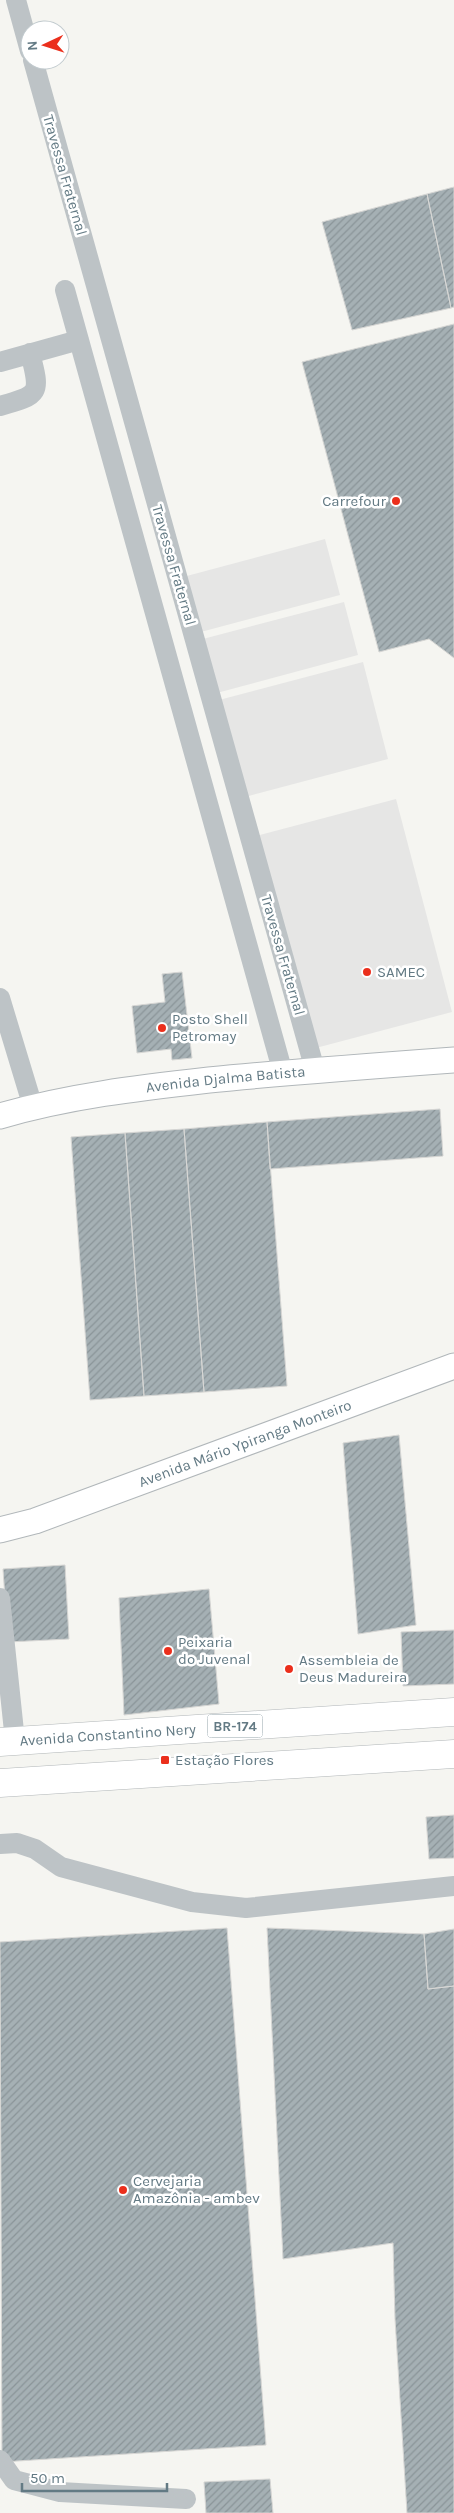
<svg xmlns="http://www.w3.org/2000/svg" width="454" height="2513" font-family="Karla,sans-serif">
<defs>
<pattern id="building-hatch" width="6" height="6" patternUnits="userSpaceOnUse" patternTransform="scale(1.25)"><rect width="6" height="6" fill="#a5b0b4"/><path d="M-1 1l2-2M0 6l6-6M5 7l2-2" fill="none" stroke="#8a9498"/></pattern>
</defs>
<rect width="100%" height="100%" fill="#f5f5f1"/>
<!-- built -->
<path fill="#e6e6e5" d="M325,539L340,595L197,633L183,577Z
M344,602L358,655L213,694L199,640Z
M363,662L388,759L245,797L219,700Z
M396,799L452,1012L312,1049L256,836Z"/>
<!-- building -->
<path fill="url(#building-hatch)" stroke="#d6d6d4" d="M454,187V307L451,308L427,194Z
M427,194L451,308L352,330L322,222Z
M454,324V658L429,639L379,652L302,362Z
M182,972L192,1058L172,1060L171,1049L137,1053L132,1006L165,1002L162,974Z
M440,1109L443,1156L270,1169L267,1122Z
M267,1122L287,1386L204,1392L184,1129Z
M184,1129L204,1392L144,1396L125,1133Z
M125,1133L144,1396L90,1400L71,1137Z
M399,1435L416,1625L358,1634L343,1443Z
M65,1565L69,1639L8,1642L3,1569Z
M209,1589L219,1704L124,1715L119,1598Z
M454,1630V1684L403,1686L401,1632Z
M454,1815V1858L429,1859L426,1817Z
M227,1928L266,2445L2,2462L0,1942Z
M267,1928L424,1934L428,1989L454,1986V2513H407L395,2319L393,2243L283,2259Z
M454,1929V1986L428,1989L424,1934Z
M270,2479L273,2513H206L204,2482Z"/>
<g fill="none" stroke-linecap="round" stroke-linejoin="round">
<defs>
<g id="major">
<path id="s1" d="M0,1116C69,1096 138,1088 209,1080C290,1072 372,1066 454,1060"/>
<path id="s2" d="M0,1530L35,1521L454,1366"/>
</g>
<g id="highway">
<path id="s3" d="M0,1742L454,1712"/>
<path d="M0,1783L454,1754"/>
</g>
</defs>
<!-- major casing -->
<use href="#major" stroke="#b1b7ba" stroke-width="27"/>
<!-- highway casing -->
<use href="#highway" stroke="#b1b6b8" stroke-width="29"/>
<!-- minor -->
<path stroke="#bdc3c6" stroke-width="20" d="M16,0L30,51
M33,60L315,1070
M65,290L283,1073
M0,362L79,340
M0,406C40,395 41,394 30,353
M0,998L33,1107
M0,1598L15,1741
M0,1844L17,1843L35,1849L61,1867L192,1902L246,1908L454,1886
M0,2460L14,2480L60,2492L186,2499"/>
<!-- major -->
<use href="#major" stroke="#fff" stroke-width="25"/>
<!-- highway -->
<use href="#highway" stroke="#fff" stroke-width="28"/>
</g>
<!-- markers -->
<g fill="#eb2f1c" stroke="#fff" stroke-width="2">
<circle cx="396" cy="501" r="5"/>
<circle cx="367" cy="972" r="5"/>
<circle cx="162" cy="1028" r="5"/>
<circle cx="168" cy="1651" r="5"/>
<circle cx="289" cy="1669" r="5"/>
<rect x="160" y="1755" width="10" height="10" rx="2.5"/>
<circle cx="123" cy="2190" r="5"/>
</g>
<g text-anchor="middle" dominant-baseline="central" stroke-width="5" stroke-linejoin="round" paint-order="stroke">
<!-- shield labels -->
<rect fill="#fff" stroke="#92a2a9" stroke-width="1" x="207.5" y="1714.5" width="55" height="23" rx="4"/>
<g font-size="14" font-weight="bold" fill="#637a84">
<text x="235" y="1726">BR-174</text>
</g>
<!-- street labels -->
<g font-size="15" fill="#637a84" stroke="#fff">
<text transform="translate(65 175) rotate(74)">Travessa Fraternal</text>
<text transform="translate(174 565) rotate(74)">Travessa Fraternal</text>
<text transform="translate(283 955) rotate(74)">Travessa Fraternal</text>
<text stroke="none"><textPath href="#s1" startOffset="229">Avenida Djalma Batista</textPath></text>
<text stroke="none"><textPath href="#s2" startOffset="260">Avenida Mário Ypiranga Monteiro</textPath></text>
<text stroke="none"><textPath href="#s3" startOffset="108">Avenida Constantino Nery</textPath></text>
</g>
<!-- poi labels -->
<g font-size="15" fill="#637a84" stroke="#fff" text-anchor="start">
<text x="386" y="501" text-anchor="end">Carrefour</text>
<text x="377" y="972">SAMEC</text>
<text x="172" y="1019">Posto Shell<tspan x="172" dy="17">Petromay</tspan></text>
<text x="178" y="1642">Peixaria<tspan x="178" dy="17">do Juvenal</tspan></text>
<text x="299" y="1660">Assembleia de<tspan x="299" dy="17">Deus Madureira</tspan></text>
<text x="175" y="1760">Estação Flores</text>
<text x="133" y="2181">Cervejaria<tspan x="133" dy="17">Amazônia - ambev</tspan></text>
</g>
</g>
<!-- north arrow -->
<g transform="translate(45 45) rotate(266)"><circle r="24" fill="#ffffff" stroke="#c1cace"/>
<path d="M0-4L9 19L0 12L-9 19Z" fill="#eb2f1c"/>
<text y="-8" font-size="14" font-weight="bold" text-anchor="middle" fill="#637a84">N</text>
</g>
<!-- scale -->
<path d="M22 2483v8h145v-8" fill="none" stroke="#637a84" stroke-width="2.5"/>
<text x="30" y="2483" font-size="15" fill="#637a84" stroke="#ffffff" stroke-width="4" paint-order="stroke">50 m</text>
</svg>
